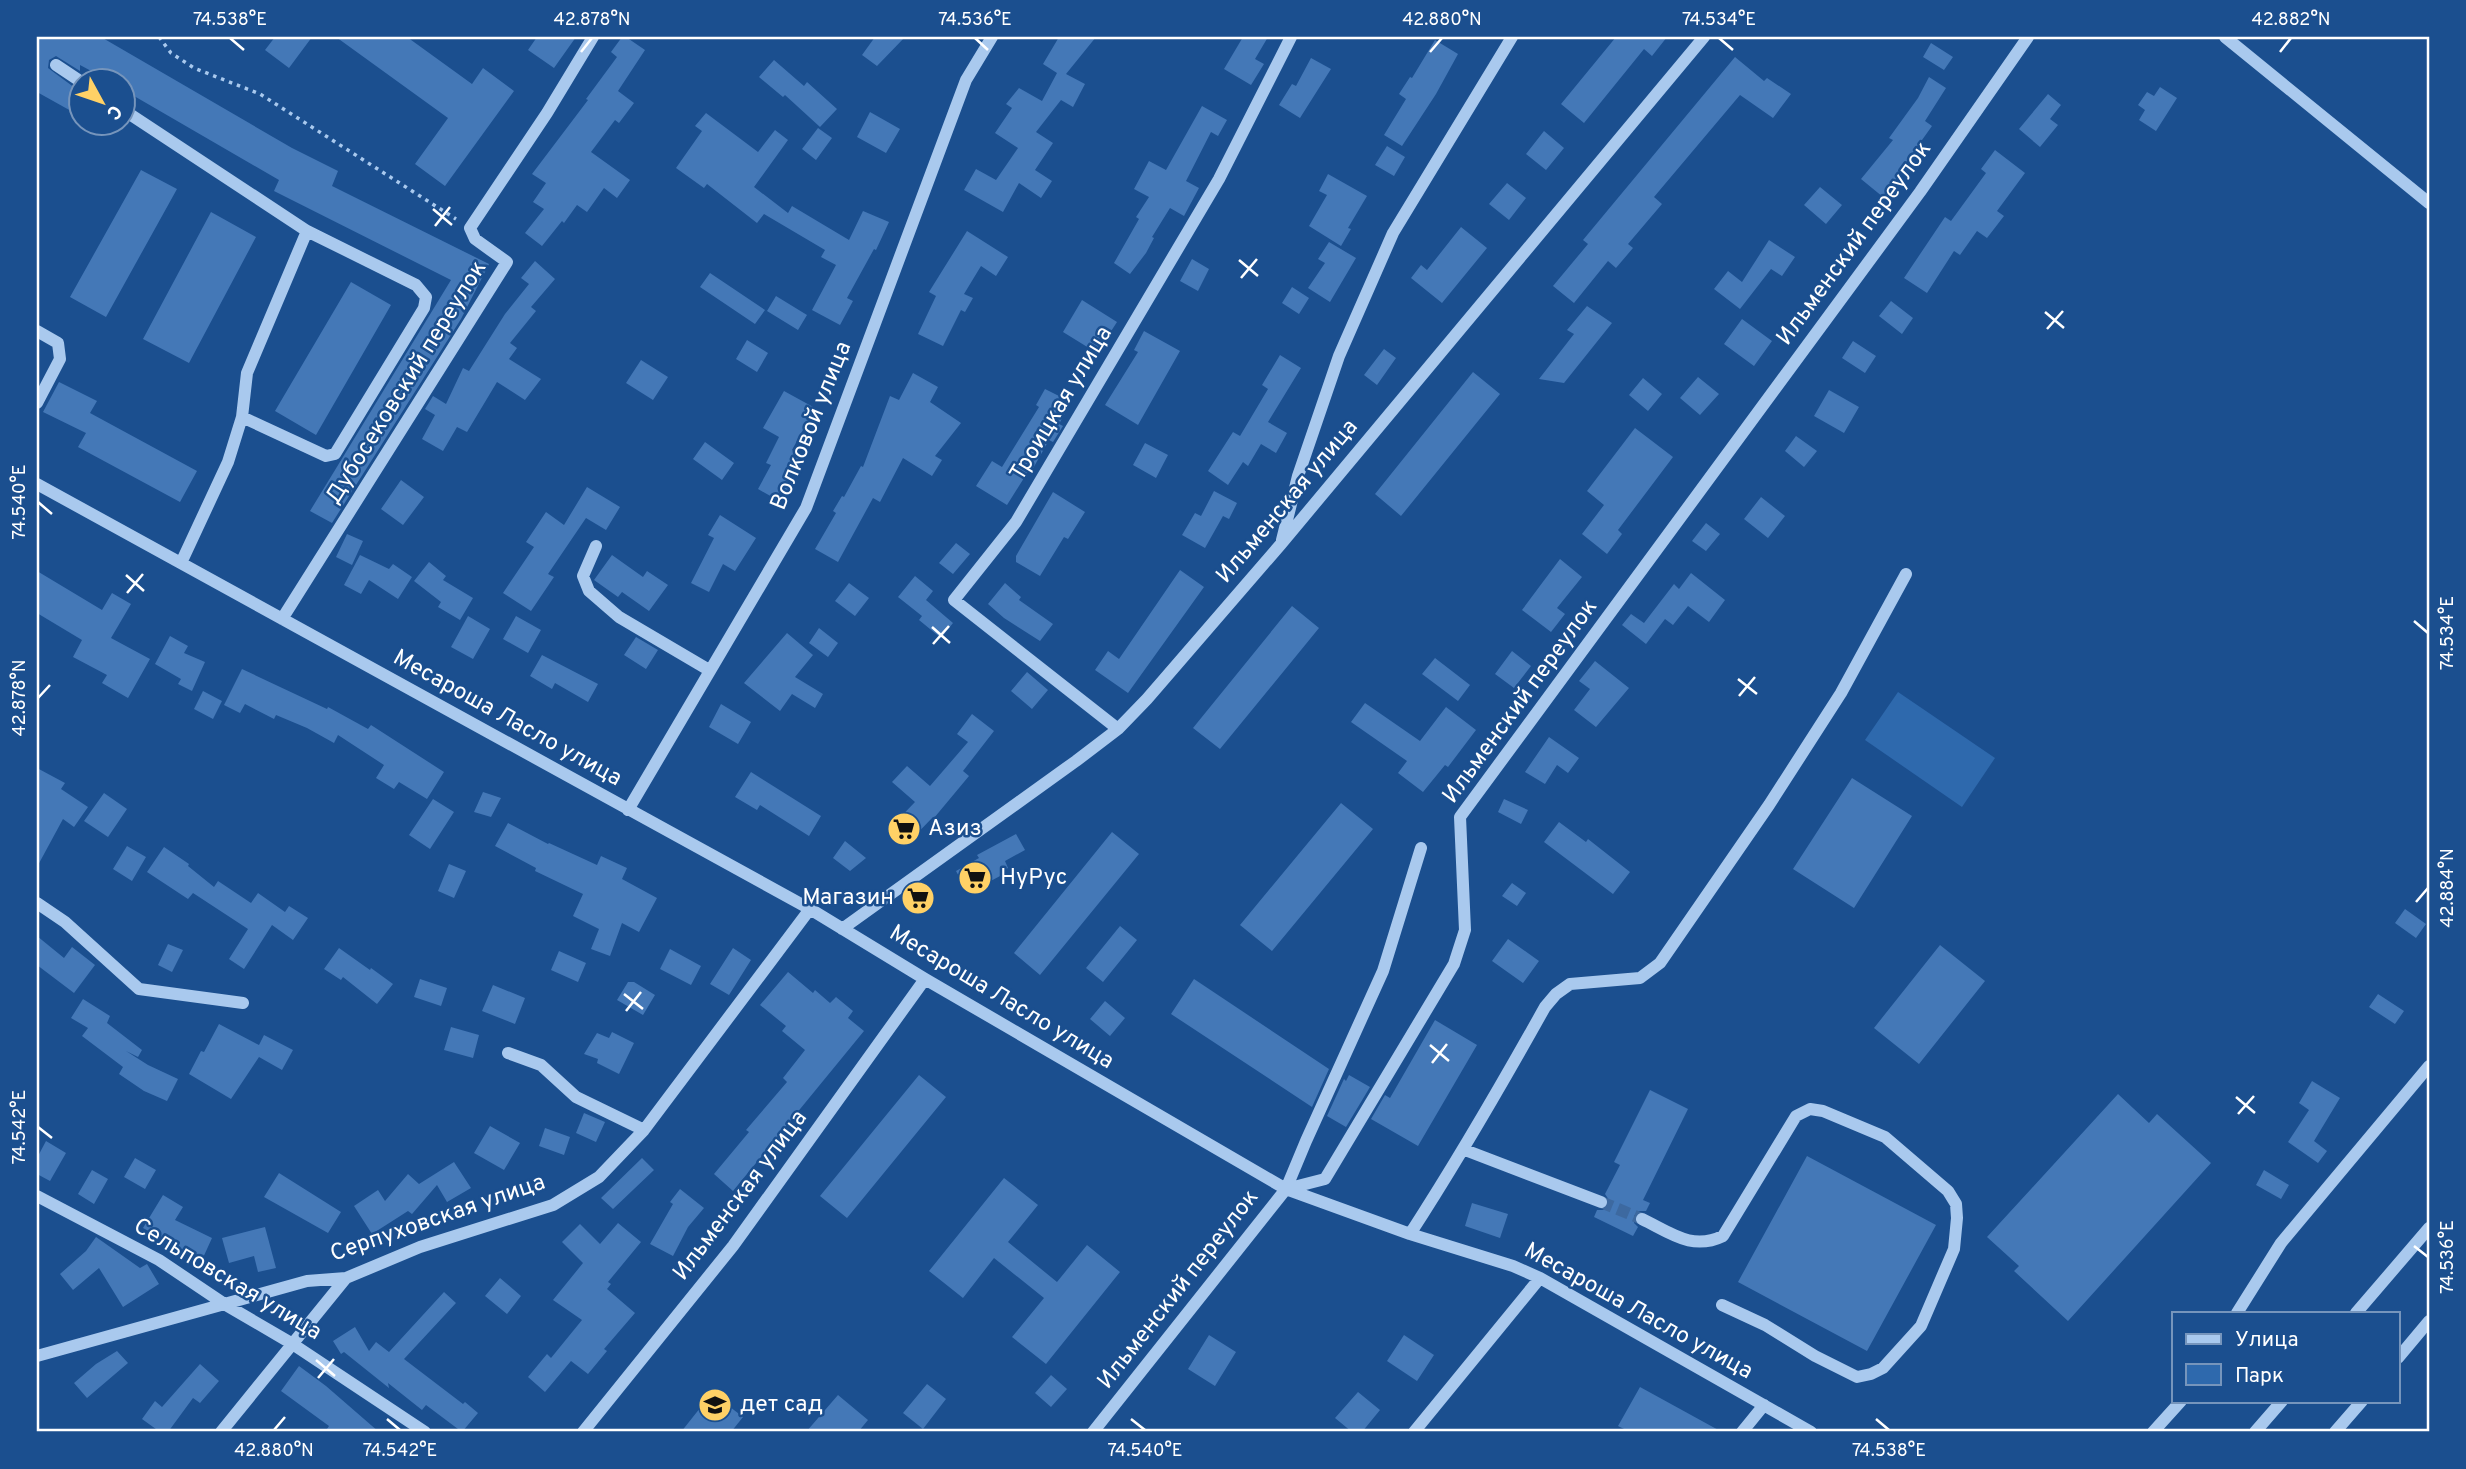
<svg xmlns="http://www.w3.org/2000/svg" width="2466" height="1469" font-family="Overpass,sans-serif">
<rect width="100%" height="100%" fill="#1b4f8f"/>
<!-- green -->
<path fill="#2e69ad" d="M1898,692L1995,758L1962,807L1865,740Z"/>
<!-- building -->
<path fill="#4478b7" d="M37,37H101L292,148L338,171L332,186L489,264L461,319L332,523L310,511L451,280L274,191L279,180L122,89V80H108L80,65V71L56,56L49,60L48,68L75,88L80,90V116L37,92Z
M275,37H312L289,68L265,50Z
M336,37H407L472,84L483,68L514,91L445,186L415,164L448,118Z
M537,37H576L554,68L528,50Z
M622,37H626L645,50L618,91L634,103L619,123L615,120L591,152L630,180L617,198L604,188L587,212L577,205L564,223L562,221L542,246L525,233L544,209L533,202L546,183L532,174L588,100L586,99L617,57L611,52Z
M875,37H905L877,66L862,55Z
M1059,37H1096L1066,74L1085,84L1073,107L1061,100L1036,132L1053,143L1035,170L1052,181L1041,198L1019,183L1003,212L964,190L976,169L996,180L1018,148L995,133L1012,108L1006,104L1019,88L1042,101L1057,73L1043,64Z
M1243,37H1268L1255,59L1264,64L1251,85L1224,69Z
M1616,37H1667L1652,56L1644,49L1584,123L1561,104Z
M1435,40L1458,54L1436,94L1402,146L1384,135L1406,99L1399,94L1410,77L1412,78Z
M1931,43L1953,57L1944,70L1923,57Z
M1735,57L1764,81L1767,78L1791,94L1773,118L1740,95L1654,197L1662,204L1628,244L1633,248L1616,268L1608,261L1574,303L1553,286L1588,244L1583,240Z
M1311,58L1331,69L1300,118L1279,105L1292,84L1296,86Z
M774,60L804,86L807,82L837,109L820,127L785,95L783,97L759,77Z
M1929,77L1946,88L1925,121L1932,126L1897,175L1900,177L1883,197L1861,179L1893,140L1889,138L1918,98Z
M2160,87L2177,98L2156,131L2139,120L2145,110L2138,105L2147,92L2154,96Z
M2048,94L2061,105L2050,119L2058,125L2040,147L2019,129Z
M1202,106L1227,120L1218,136L1211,132L1186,181L1199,188L1184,216L1170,208L1152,237L1154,238L1146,253L1130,274L1114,263L1139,219L1136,217L1149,197L1134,189L1149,161L1166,170Z
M870,112L900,129L886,153L857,137Z
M706,113L758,152L775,130L788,140L754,187L788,213L792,206L849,240L863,211L889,222L876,250L874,249L847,298L853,301L840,325L812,310L836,265L821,257L825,250L764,214L757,223L707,184L704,188L676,168L702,131L695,126Z
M818,128L832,138L816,160L802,149Z
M1544,131L1564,148L1546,170L1526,154Z
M1387,146L1405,157L1394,176L1375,165Z
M1995,150L2025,173L1997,211L2004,216L1987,238L1977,231L1960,255L1954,251L1927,293L1904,278L1945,217L1951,221L1986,173L1981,169Z
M141,170L177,189L106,317L70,297Z
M1328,174L1367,196L1348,228L1351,229L1341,246L1309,226L1327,195L1319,191Z
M1507,183L1526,198L1509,220L1489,204Z
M1820,187L1842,205L1826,224L1804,205Z
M211,212L256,237L189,363L143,339Z
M1461,227L1487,248L1442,303L1411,278L1421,265L1427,270Z
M967,231L1008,257L996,276L981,266L964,294L973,298L965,312L961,310L943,346L918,334L936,296L929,292Z
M1769,240L1795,257L1782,276L1771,269L1740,309L1714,289L1728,271L1742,282Z
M1329,242L1356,258L1330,302L1308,288L1325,263L1318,259Z
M1192,259L1209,269L1198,291L1180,281Z
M535,261L555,279L531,307L536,311L510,343L517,348L509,359L541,379L525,400L497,382L467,432L457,427L443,451L422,439L435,415L425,409L433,396L446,404L463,368L469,371L505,314L529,284L521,278Z
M710,273L765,310L755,324L700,287Z
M351,282L391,305L316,435L275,411Z
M1292,287L1309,298L1299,314L1282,303Z
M776,296L807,315L798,330L767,311Z
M1082,300L1117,322L1097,353L1063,332Z
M1891,301L1913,318L1902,334L1879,316Z
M1587,306L1612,323L1564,383L1539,379L1574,334L1567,330Z
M1742,319L1772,341L1754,366L1724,344Z
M1144,331L1180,351L1138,425L1105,405L1138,352L1134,350Z
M747,340L768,353L757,372L736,359Z
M1853,341L1876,356L1865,373L1842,358Z
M1384,349L1396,358L1377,385L1364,375Z
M1280,355L1301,368L1268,422L1287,433L1276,453L1261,444L1248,466L1243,462L1228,485L1208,471L1233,432L1240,436L1268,389L1262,385Z
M641,360L668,377L653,400L626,383Z
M1473,372L1500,394L1401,516L1375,494Z
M913,373L938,387L930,402L961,423L935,456L942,460L932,476L903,458L880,502L873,498L838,562L815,549L836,513L833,511L842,496L844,497L861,466L863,467L890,396L899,400Z
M1698,377L1719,394L1700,415L1680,398Z
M1643,378L1662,394L1648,411L1629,395Z
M59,382L97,401L90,413L197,471L180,502L78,447L86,433L43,412Z
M1045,389L1071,402L1059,424L1063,426L1053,442L1049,440L1031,472L1029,470L1007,505L976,486L992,461L1002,467L1039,407L1036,405Z
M1829,390L1859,407L1844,433L1814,416Z
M784,391L815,408L792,450L802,455L787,483L790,485L781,502L758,489L771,465L766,463L779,437L763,428Z
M1635,428L1673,457L1618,530L1622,534L1607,554L1582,534L1604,505L1587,491Z
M1796,436L1817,451L1804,467L1785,451Z
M705,442L734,463L722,480L693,459Z
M1145,443L1168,455L1156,478L1133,465Z
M401,480L424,497L403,525L381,509Z
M587,487L620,507L606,530L586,518L548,574L554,577L531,611L503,593L534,547L526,542L546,512L564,525Z
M1214,491L1237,503L1229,519L1223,516L1205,548L1182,535L1195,513L1201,516Z
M1053,492L1085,512L1068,539L1064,537L1040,576L1016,562V556Z
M1761,497L1785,516L1768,538L1744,519Z
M720,515L756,538L735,571L723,564L709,592L691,583L714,538L708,535Z
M1706,523L1720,534L1706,551L1692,541Z
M347,534L363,541L352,565L336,557Z
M956,543L970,554L953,574L939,563Z
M360,555L389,569L393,564L412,577L398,599L369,580L361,594L344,585Z
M612,555L643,577L647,571L668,585L649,611L622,592L618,597L594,580Z
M1560,559L1582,577L1557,608L1565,614L1551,632L1522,610Z
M429,562L446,576L443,580L473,598L460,620L438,607L441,602L414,581Z
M1180,570L1204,587L1128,693L1095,670L1108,651L1119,659Z
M37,571L102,610L112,593L131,604L111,638L150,659L128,698L102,683L107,675L73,657L82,640L37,613Z
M1691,573L1725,600L1709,622L1688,606L1673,625L1665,619L1646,644L1622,625L1631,614L1644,623L1674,584L1679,589Z
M915,576L933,591L926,600L953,623L941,638L919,620L922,616L898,597Z
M849,583L869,598L855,616L835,601Z
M1005,583L1021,597L1019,600L1053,624L1040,641L1004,618L988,604Z
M1292,606L1319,628L1220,749L1193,728Z
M468,616L490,629L473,659L451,647Z
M516,616L541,630L528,653L503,639Z
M819,628L838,643L828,657L809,643Z
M787,633L813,655L795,677L823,694L815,708L792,694L780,711L744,683Z
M170,636L188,646L184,653L205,662L192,691L178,684L181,679L155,664Z
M636,637L658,650L646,669L624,655Z
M1512,651L1531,666L1514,688L1495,674Z
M542,655L598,684L588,702L555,683L552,689L530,676Z
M1435,658L1470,685L1458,701L1422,674Z
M1595,661L1629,688L1596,727L1574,710L1590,689L1579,681Z
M242,669L327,709L328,707L368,729L371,725L444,772L427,799L399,782L394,789L376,778L384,765L338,735L334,743L307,728L276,715L274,719L245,704L240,713L224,705Z
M1027,672L1048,690L1032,709L1011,691Z
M203,691L222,701L213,719L194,709Z
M1365,703L1420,741L1446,707L1476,730L1448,767L1445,765L1423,792L1398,773L1407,761L1351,722Z
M721,704L751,722L738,744L709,727Z
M972,714L994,731L963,771L969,776L934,818L933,817L906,845L889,829L915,802L892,782L907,766L930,786L968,742L957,734Z
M1549,737L1579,758L1568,773L1557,765L1545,784L1525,772Z
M37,768L65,783L61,789L88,807L74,827L63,819L37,867Z
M751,772L821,816L809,836L760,805L757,810L735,797Z
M1852,778L1912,816L1854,908L1793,869Z
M483,792L501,798L491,817L474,812Z
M104,793L127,809L108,837L84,821Z
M433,799L454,812L430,849L409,835Z
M1504,799L1528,810L1521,824L1498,812Z
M1341,803L1373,829L1272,951L1240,925Z
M1559,822L1586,842L1588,839L1630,872L1613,894L1544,842Z
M508,823L548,844L549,843L597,865L601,856L627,868L622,879L657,898L639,932L622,923L610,956L591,949L599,929L573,916L583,894L535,871L536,868L495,846Z
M1112,832L1139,854L1040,975L1014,953Z
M1016,834L1025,850L1005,861L1008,868L1000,872L1002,875L968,893L956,871L979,858L977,855Z
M845,841L866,858L850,871L833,858Z
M127,846L146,857L132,881L113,869Z
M164,847L189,864L188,866L214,887L218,881L251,903L258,893L285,912L289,906L308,918L293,940L272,925L244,969L229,959L248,929L193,893L188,899L147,872Z
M449,864L466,871L454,898L438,891Z
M1512,883L1526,893L1517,906L1502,896Z
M2405,909L2426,924L2416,938L2395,923Z
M1120,926L1137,940L1103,982L1086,968Z
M37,936L64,958L72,947L95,965L74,993L37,965Z
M1508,939L1539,961L1523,983L1492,961Z
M168,944L183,950L172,972L158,965Z
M1940,945L1985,981L1919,1064L1874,1028Z
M339,948L370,970L371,968L393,984L377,1004L343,977L341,980L324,969Z
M733,948L751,960L729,995L710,984Z
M670,949L701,966L691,985L660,969Z
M559,951L586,963L578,982L551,970Z
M788,972L813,993L815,990L830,1003L836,997L853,1011L848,1018L864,1031L733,1191L714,1174L749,1132L746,1130L787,1082L783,1078L805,1050L782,1031L786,1026L760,1005Z
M420,979L447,988L441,1006L414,997Z
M1194,979L1329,1069L1312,1107L1171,1014Z
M628,982H634L655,995L643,1015L617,1000Z
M493,985L525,998L515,1024L482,1011Z
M2378,994L2404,1011L2395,1024L2369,1007Z
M83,999L110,1016L107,1023L142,1050L138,1057L126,1051L148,1065L178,1079L167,1101L144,1091L119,1074L123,1067L82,1036L88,1028L71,1018Z
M1105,1001L1125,1018L1110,1036L1090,1019Z
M1435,1020L1477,1045L1418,1146L1371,1119L1385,1095L1390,1098Z
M219,1024L259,1045L264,1035L293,1050L282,1070L259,1057L231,1099L189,1074L201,1051L204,1052Z
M451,1027L479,1035L473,1058L444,1050Z
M612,1032L634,1043L619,1074L597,1063L598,1059L584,1054L597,1033L609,1038Z
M919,1075L946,1097L847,1218L820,1196Z
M1349,1075L1370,1087L1346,1127L1327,1116L1344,1079L1346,1081Z
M2312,1081L2340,1098L2314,1141L2327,1151L2318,1163L2288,1142L2309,1110L2299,1103Z
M1650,1090L1688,1109L1643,1200L1650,1203L1646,1211H1638L1634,1216V1223L1638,1227L1633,1236L1594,1217L1597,1210H1603L1609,1206V1200L1605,1194L1620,1165L1614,1162Z
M2118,1094L2149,1123L2157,1114L2211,1163L2068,1321L2014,1271L2019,1266L1987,1237Z
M584,1113L605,1122L596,1142L576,1133Z
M490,1126L520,1143L504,1170L474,1153Z
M545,1128L570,1137L564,1155L539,1146Z
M46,1141L66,1153L50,1181L37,1174V1158Z
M1807,1156L1936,1225L1867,1351L1738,1282Z
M135,1158L156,1170L145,1189L124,1177Z
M642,1158L654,1170L613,1209L601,1198Z
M454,1162L471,1188L447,1202L437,1185L412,1214L408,1211L372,1234L354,1206L378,1190L385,1201L408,1174L419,1184Z
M92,1170L108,1179L94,1204L78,1194Z
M2264,1170L2289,1185L2281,1199L2256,1185Z
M279,1173L341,1212L328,1233L264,1197Z
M1004,1178L1038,1205L1008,1242L1057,1282L1087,1245L1120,1272L1046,1364L1012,1337L1044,1298L994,1258L963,1298L929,1271Z
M680,1189L704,1208L688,1227L673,1256L650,1244L673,1204L670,1202Z
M163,1195L183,1207L175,1220L212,1238L202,1260L143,1228Z
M1472,1203L1508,1214L1500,1238L1465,1226Z
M618,1223L641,1242L608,1282L611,1284L607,1289L635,1313L604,1349L607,1351L588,1374L571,1361L545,1392L528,1377L547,1354L551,1358L582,1320L553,1300L583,1263L562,1242L580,1224L600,1244Z
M265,1227L276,1268L258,1272L254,1256L229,1263L222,1238Z
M96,1237L140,1268L147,1264L159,1284L123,1307L99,1268L73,1290L60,1274L86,1251Z
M500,1278L521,1296L507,1314L485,1296Z
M444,1292L456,1303L404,1359L463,1404L465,1402L478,1413L462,1432L426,1405L422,1410L388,1383L389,1388L344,1352L341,1354L333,1341L355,1327L369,1351L376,1342L389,1352Z
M1209,1335L1236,1352L1215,1386L1188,1369Z
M1404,1335L1434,1355L1417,1381L1387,1361Z
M117,1351L128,1363L87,1398L74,1383L96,1364Z
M200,1364L219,1381L200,1403L193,1398L168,1432H160L142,1419L155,1401L162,1407Z
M299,1366L326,1386L379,1432H325L329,1426L281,1391Z
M1051,1375L1067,1389L1051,1407L1035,1393Z
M927,1384L946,1399L923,1429L903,1413Z
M1640,1387L1722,1432H1630L1618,1426Z
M1358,1392L1380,1410L1362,1432H1352L1335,1418Z
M712,1393L743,1417L731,1432H681Z
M838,1395L868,1420L858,1432H806Z"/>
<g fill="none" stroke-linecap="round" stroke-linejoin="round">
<!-- minor-tunnel -->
<path stroke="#3d69a0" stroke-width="12" stroke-dasharray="12 6" stroke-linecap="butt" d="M1601,1202L1642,1219"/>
<!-- path -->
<path stroke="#a9c9ee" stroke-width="3.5" stroke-dasharray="3.5 5" stroke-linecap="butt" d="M159,37L171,53L194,68L260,94L456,219"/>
<!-- minor -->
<path stroke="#a9c9ee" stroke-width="12" d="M2225,37L2429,203
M56,65L80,81
M122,109L307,231L416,285L426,297L424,308L335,454L326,456L242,417
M37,331L58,343L60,359L37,403
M37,484L810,909L925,979L1286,1189L1410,1234L1513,1266L1540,1278L1811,1432
M1282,540L1298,476L1339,356L1393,233L1512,37
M596,546L583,576L589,591L619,617L709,670
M181,563L228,462L242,417L247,373L307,231
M282,619L507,262L475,239L470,228L547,113L593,37
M1118,729L954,600L1016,522L1219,179L1291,37
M628,810L806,508L966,80L992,37
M37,903L65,922L139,989L243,1003
M842,929L1076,761L1118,729L1147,699L1281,544L1704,37
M508,1053L541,1065L576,1097L644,1130
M1465,1150L1601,1202
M1286,1189L1306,1141L1383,971L1421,848
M37,1196L159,1260L226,1305L291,1343L425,1432
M1642,1219C1671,1233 1692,1251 1723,1236L1796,1116L1810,1109L1823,1111L1885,1137L1948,1191L1956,1204L1957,1218L1954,1249L1921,1326L1883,1368L1871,1374L1857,1377L1815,1356L1765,1325L1722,1305
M1410,1234C1458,1160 1502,1084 1545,1007L1556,994L1570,984L1640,978L1660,963L1769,805L1841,693L1906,574
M2237,1313L2281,1243L2429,1066
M2356,1313L2429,1228
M37,1356L307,1281L346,1278L420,1247L553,1205L599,1177L644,1130L810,909
M2398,1358L2429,1321
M221,1432L346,1278
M583,1432L733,1246L925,979
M1093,1432L1286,1189L1325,1179L1454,964L1465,930L1460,817L1920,192L2028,37
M1414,1432L1540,1278
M1742,1432L1764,1405
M2153,1432L2181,1401
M2255,1432L2282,1401
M2335,1432L2362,1401"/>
</g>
<!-- ticks -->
<path fill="none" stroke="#fff" stroke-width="2.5" d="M230,38L244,50M975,38L988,50M1719,38L1733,50M581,52L592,38M1430,52L1442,38M2280,52L2291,38M433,209L452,225M435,226L450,207M1239,260L1258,276M1241,278L1257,259M2045,312L2064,328M2047,329L2063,311M38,502L52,514M126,575L144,591M127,593L143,574M2414,621L2428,633M932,627L950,643M933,644L949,626M1738,679L1757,694M1739,696L1755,677M38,698L50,685M2416,902L2428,888M624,994L643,1009M626,1011L641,992M1430,1045L1449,1061M1432,1063L1447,1044M2236,1097L2255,1113M2238,1114L2254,1096M38,1127L52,1138M2414,1246L2428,1257M316,1360L335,1376M318,1378L334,1359M387,1419L400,1430M1131,1419L1145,1430M1876,1419L1889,1430M274,1430L285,1417"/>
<!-- icons -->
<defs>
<symbol id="supermarket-disc" viewBox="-11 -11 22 22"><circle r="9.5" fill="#ffd166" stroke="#1b4f8f"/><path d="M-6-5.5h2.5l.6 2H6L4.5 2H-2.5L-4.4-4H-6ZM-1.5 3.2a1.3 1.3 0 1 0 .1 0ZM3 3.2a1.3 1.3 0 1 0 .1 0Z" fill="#111"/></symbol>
<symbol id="school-disc" viewBox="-11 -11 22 22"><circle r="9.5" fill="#ffd166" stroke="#1b4f8f"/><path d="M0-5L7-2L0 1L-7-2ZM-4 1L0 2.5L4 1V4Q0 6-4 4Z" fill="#111"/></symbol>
</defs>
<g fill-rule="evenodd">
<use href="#supermarket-disc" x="885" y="810" width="38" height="38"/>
<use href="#supermarket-disc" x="956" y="859" width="38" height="38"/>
<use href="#supermarket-disc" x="899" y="879" width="38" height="38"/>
<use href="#school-disc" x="696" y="1386" width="38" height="38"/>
</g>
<g text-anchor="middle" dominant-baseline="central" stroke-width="5" stroke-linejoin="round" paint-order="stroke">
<!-- street labels -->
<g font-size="23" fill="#fff" stroke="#1b4f8f">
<text transform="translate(1855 244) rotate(-54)">Ильменский переулок</text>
<text transform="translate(407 383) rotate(-58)">Дубосековский переулок</text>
<text transform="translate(1062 404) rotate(-59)">Троицкая улица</text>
<text transform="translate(812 426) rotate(-68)">Волковой улица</text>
<text transform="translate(1288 502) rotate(-50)">Ильменская улица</text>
<text transform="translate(1521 702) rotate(-54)">Ильменский переулок</text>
<text transform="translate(507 719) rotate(29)">Месароша Ласло улица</text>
<text transform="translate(1001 998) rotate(31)">Месароша Ласло улица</text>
<text transform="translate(741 1196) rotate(-53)">Ильменская улица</text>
<text transform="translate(438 1219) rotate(-19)">Серпуховская улица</text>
<text transform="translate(227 1280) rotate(31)">Сельповская улица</text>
<text transform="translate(1179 1290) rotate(-52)">Ильменский переулок</text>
<text transform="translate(1638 1312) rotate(29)">Месароша Ласло улица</text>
</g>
<!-- poi labels -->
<g font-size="23" fill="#fff" stroke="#1b4f8f" text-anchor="start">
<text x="928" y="829">Азиз</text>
<text x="1000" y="878">НуРус</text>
<text x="894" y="898" text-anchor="end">Магазин</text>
<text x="740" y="1405">дет сад</text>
</g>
</g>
<!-- border -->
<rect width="2466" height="1469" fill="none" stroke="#1b4f8f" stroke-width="77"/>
<!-- legend -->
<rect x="2172" y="1312" width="228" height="91" fill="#1b4f8f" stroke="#7695bc" stroke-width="2"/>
<rect x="2186" y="1334" width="35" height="10" fill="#a9c9ee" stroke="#7695bc" stroke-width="2"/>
<text x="2235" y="1346" font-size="21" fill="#ffffff">Улица</text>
<rect x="2186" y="1364" width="35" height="21" fill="#2e69ad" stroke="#7695bc" stroke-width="2"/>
<text x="2235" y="1382" font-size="21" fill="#ffffff">Парк</text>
<!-- north arrow -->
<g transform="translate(102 102) rotate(130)"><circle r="33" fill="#1b4f8f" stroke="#7695bc" stroke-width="2"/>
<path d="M0-5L12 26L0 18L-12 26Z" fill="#ffd166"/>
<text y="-10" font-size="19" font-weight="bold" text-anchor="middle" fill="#ffffff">С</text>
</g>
<rect x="38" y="38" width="2390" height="1392" fill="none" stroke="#fff" stroke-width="2.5"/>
<g font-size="18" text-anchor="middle" fill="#fff">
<text x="230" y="25">74.538°E</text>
<text x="592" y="25">42.878°N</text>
<text x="975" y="25">74.536°E</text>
<text x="1442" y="25">42.880°N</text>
<text x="1719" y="25">74.534°E</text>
<text x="2291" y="25">42.882°N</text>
<text transform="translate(19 502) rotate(-90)" y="6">74.540°E</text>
<text transform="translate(2447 633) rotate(-90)" y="6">74.534°E</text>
<text transform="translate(19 698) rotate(-90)" y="6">42.878°N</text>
<text transform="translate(2447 888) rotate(-90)" y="6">42.884°N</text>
<text transform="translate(19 1127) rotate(-90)" y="6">74.542°E</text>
<text transform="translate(2447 1257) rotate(-90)" y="6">74.536°E</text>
<text x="274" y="1456">42.880°N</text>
<text x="400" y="1456">74.542°E</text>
<text x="1145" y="1456">74.540°E</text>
<text x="1889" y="1456">74.538°E</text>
</g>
</svg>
